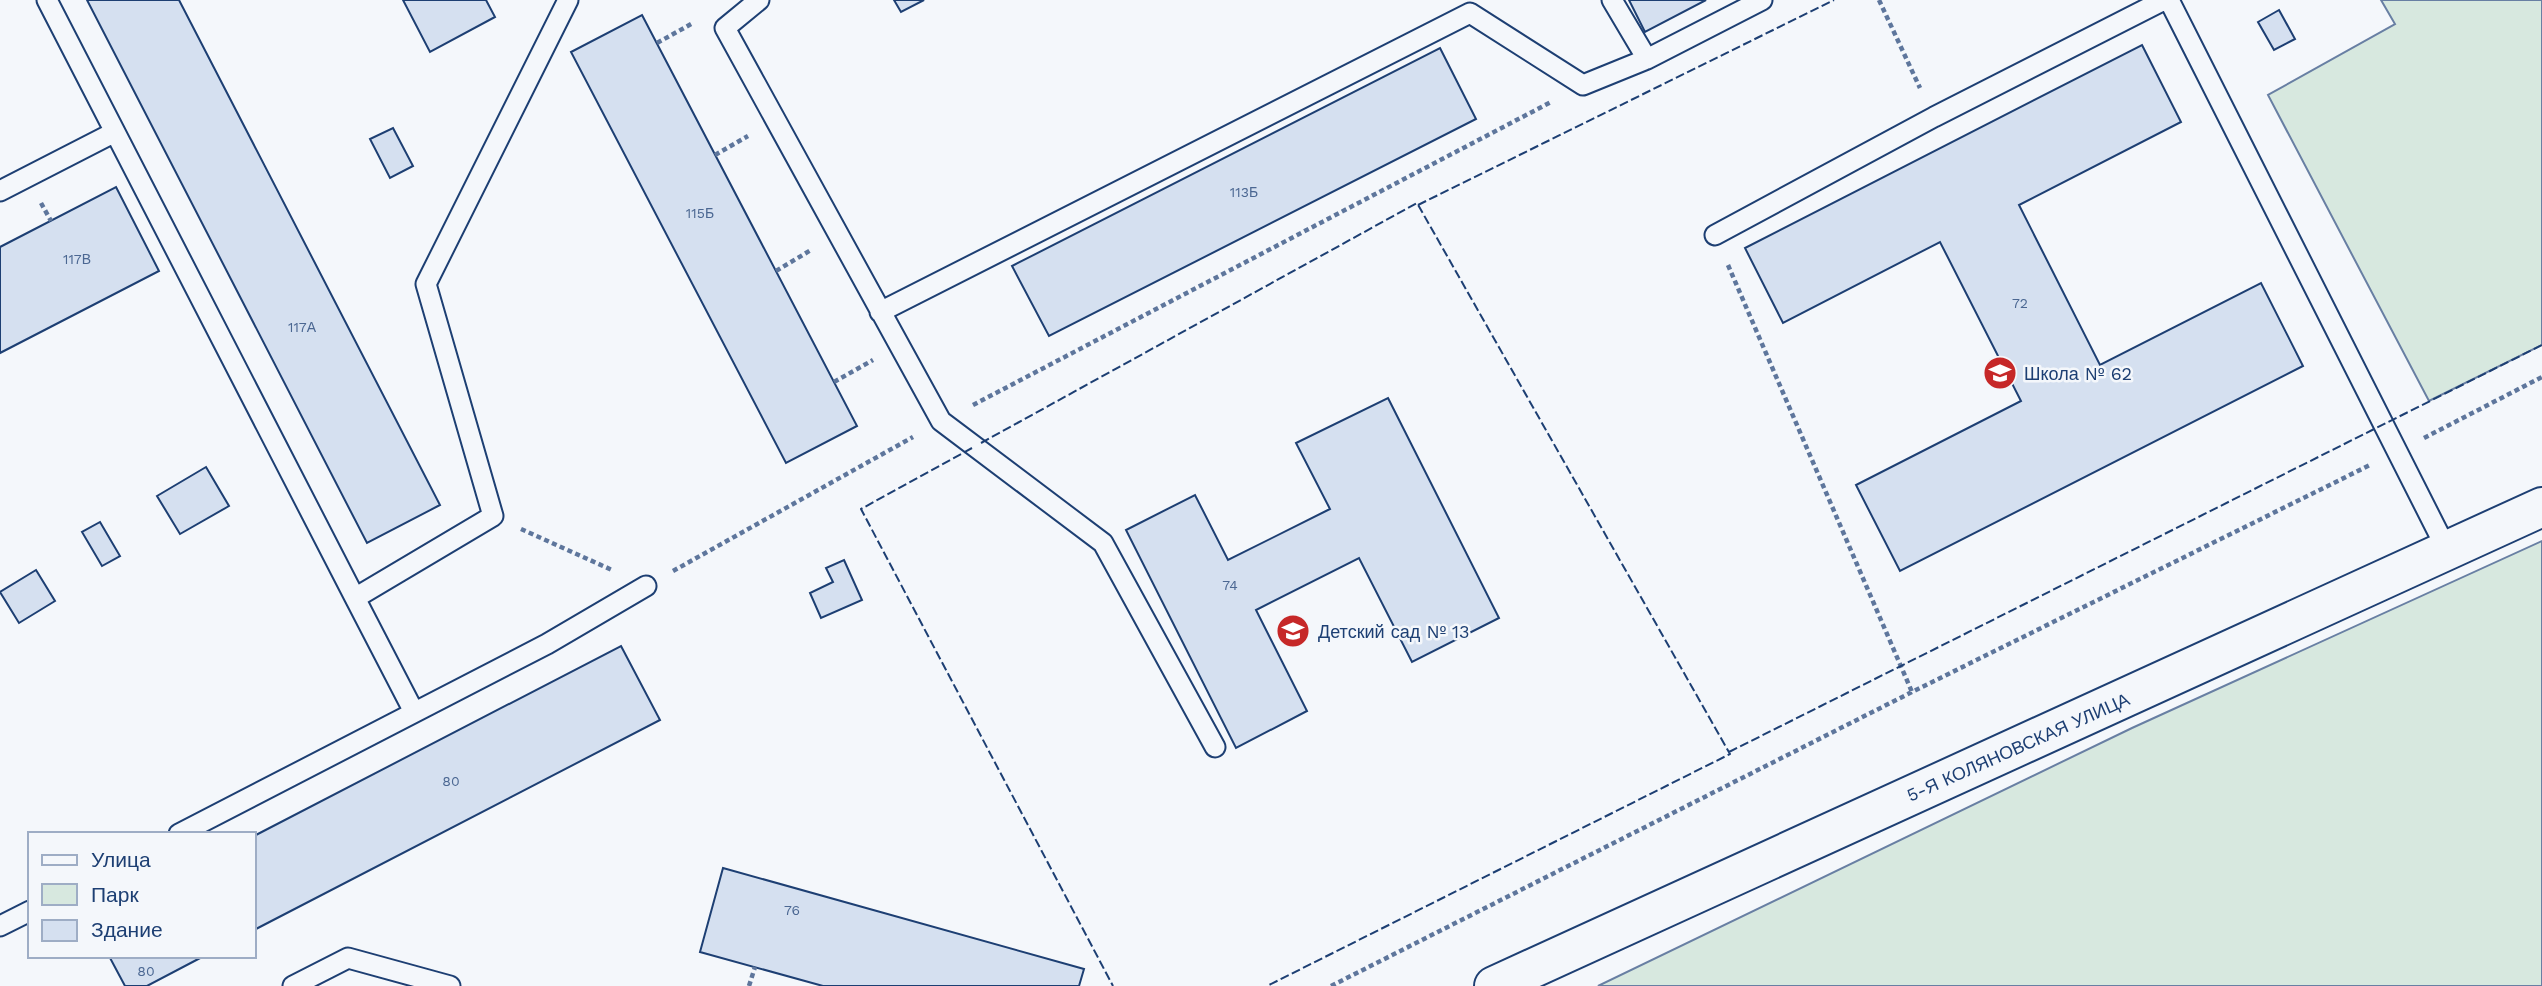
<svg xmlns="http://www.w3.org/2000/svg" width="2542" height="986" font-family="'Work Sans',sans-serif">
<rect width="100%" height="100%" fill="#f4f7fb"/>
<!-- green -->
<path fill="#d7e8df" stroke="#687fa3" stroke-width="2" d="M2381,0H2542V345L2429,401L2268,95L2395,24Z
M2542,541V986H1598L2132,728Z"/>
<!-- building -->
<path fill="#d5e0f0" stroke="#1d3f73" stroke-width="2" d="M87,0H179L440,505L367,543Z
M403,0H486L495,17L430,52Z
M894,0H924L901,12Z
M1629,0H1706L1645,32Z
M2279,10L2295,39L2274,50L2258,22Z
M642,15L857,426L786,463L571,52Z
M2142,45L2181,122L2019,205L2100,365L2261,283L2303,366L1900,571L1856,485L2021,401L1940,242L1783,323L1745,248Z
M1440,48L1476,119L1049,336L1012,266Z
M393,128L413,166L390,178L370,139Z
M116,187L159,271L0,353V247Z
M1388,398L1499,618L1412,662L1359,558L1256,610L1307,711L1236,748L1126,530L1195,495L1228,560L1330,509L1296,443Z
M206,467L229,506L180,534L157,496Z
M100,522L120,556L102,566L82,532Z
M844,560L862,600L821,618L810,593L833,582L826,568Z
M36,570L55,601L19,623L0,592Z
M621,646L660,720L254,930V836Z
M723,868L1084,969L1079,986H823L700,952Z
M109,956H204L147,986H125Z"/>
<g fill="none" stroke-linecap="round" stroke-linejoin="round">
<defs>
<path id="lane" d="M47,0L355,598
M759,0L725,28L941,421L1103,543L1215,747
M1612,0L1647,59
M2169,0L2448,552
M0,191L115,132
M1715,235L1934,117L2164,0
M880,312L1470,13L1583,85L1647,59L1762,0
M414,712L355,598L493,516L426,284L568,0
M179,834L547,644L646,586
M0,926L30,911
M293,986L348,958L450,986"/>
<path id="street" d="M1494,986L2542,507"/>
</defs>
<!-- lane casing -->
<use href="#lane" stroke="#1d3f73" stroke-width="23"/>
<!-- street casing -->
<use href="#street" stroke="#1d3f73" stroke-width="42"/>
<!-- path -->
<path stroke="#5e769c" stroke-width="4.5" stroke-dasharray="5 3.5" stroke-linecap="butt" d="M1879,0L1920,88
M657,43L693,23
M715,155L748,136
M41,203L51,221
M1728,265L1912,692
M776,271L811,250
M834,382L873,360
M973,405L1551,102
M2424,438L2542,377
M521,529L612,570
M673,571L913,437
M749,986L755,967
M1331,986L1912,692L2370,465"/>
<!-- lane -->
<use href="#lane" stroke="#f4f7fb" stroke-width="19"/>
<!-- street -->
<use href="#street" stroke="#f4f7fb" stroke-width="38"/>
<!-- fence -->
<path stroke="#1d3f73" stroke-width="2" stroke-dasharray="9 3.5" stroke-linecap="butt" d="M1418,205L1834,0
M981,443L1417,203L1730,754L1267,986
M972,448L861,509L1113,986
M1729,752L2542,345"/>
</g>
<!-- icons -->
<defs>
<symbol id="school-disc" viewBox="-11 -11 22 22"><circle r="9.5" fill="#c62828" stroke="#f4f7fb"/><path d="M0-5L7-2L0 1L-7-2ZM-4 1L0 2.5L4 1V4Q0 6-4 4Z" fill="#fff"/></symbol>
</defs>
<g fill-rule="evenodd">
<use href="#school-disc" x="1981" y="354" width="38" height="38"/>
<use href="#school-disc" x="1274" y="612" width="38" height="38"/>
</g>
<g text-anchor="middle" dominant-baseline="central" stroke-width="5" stroke-linejoin="round" paint-order="stroke">
<!-- number labels -->
<g font-size="14" fill="#4b6792">
<text x="1244" y="192">113Б</text>
<text x="700" y="213">115Б</text>
<text x="77" y="259">117В</text>
<text x="2020" y="303">72</text>
<text x="302" y="327">117А</text>
<text x="1230" y="585">74</text>
<text x="451" y="781">80</text>
<text x="792" y="910">76</text>
<text x="146" y="971">80</text>
</g>
<!-- poi labels -->
<g font-size="18" fill="#1d3f73" stroke="#f4f7fb" text-anchor="start">
<text x="2024" y="373">Школа № 62</text>
<text x="1318" y="631">Детский сад № 13</text>
</g>
<!-- street labels -->
<g font-size="18" fill="#1d3f73" stroke="#f4f7fb">
<text transform="translate(2018 747) rotate(-24)">5-Я КОЛЯНОВСКАЯ УЛИЦА</text>
</g>
</g>
<!-- legend -->
<rect x="28" y="832" width="228" height="126" fill="#f4f7fb" stroke="#9eadc5" stroke-width="2"/>
<rect x="42" y="855" width="35" height="10" fill="#f4f7fb" stroke="#9eadc5" stroke-width="2"/>
<text x="91" y="867" font-size="21" fill="#1d3f73">Улица</text>
<rect x="42" y="884" width="35" height="21" fill="#d7e8df" stroke="#9eadc5" stroke-width="2"/>
<text x="91" y="902" font-size="21" fill="#1d3f73">Парк</text>
<rect x="42" y="920" width="35" height="21" fill="#d5e0f0" stroke="#9eadc5" stroke-width="2"/>
<text x="91" y="937" font-size="21" fill="#1d3f73">Здание</text>
</svg>
